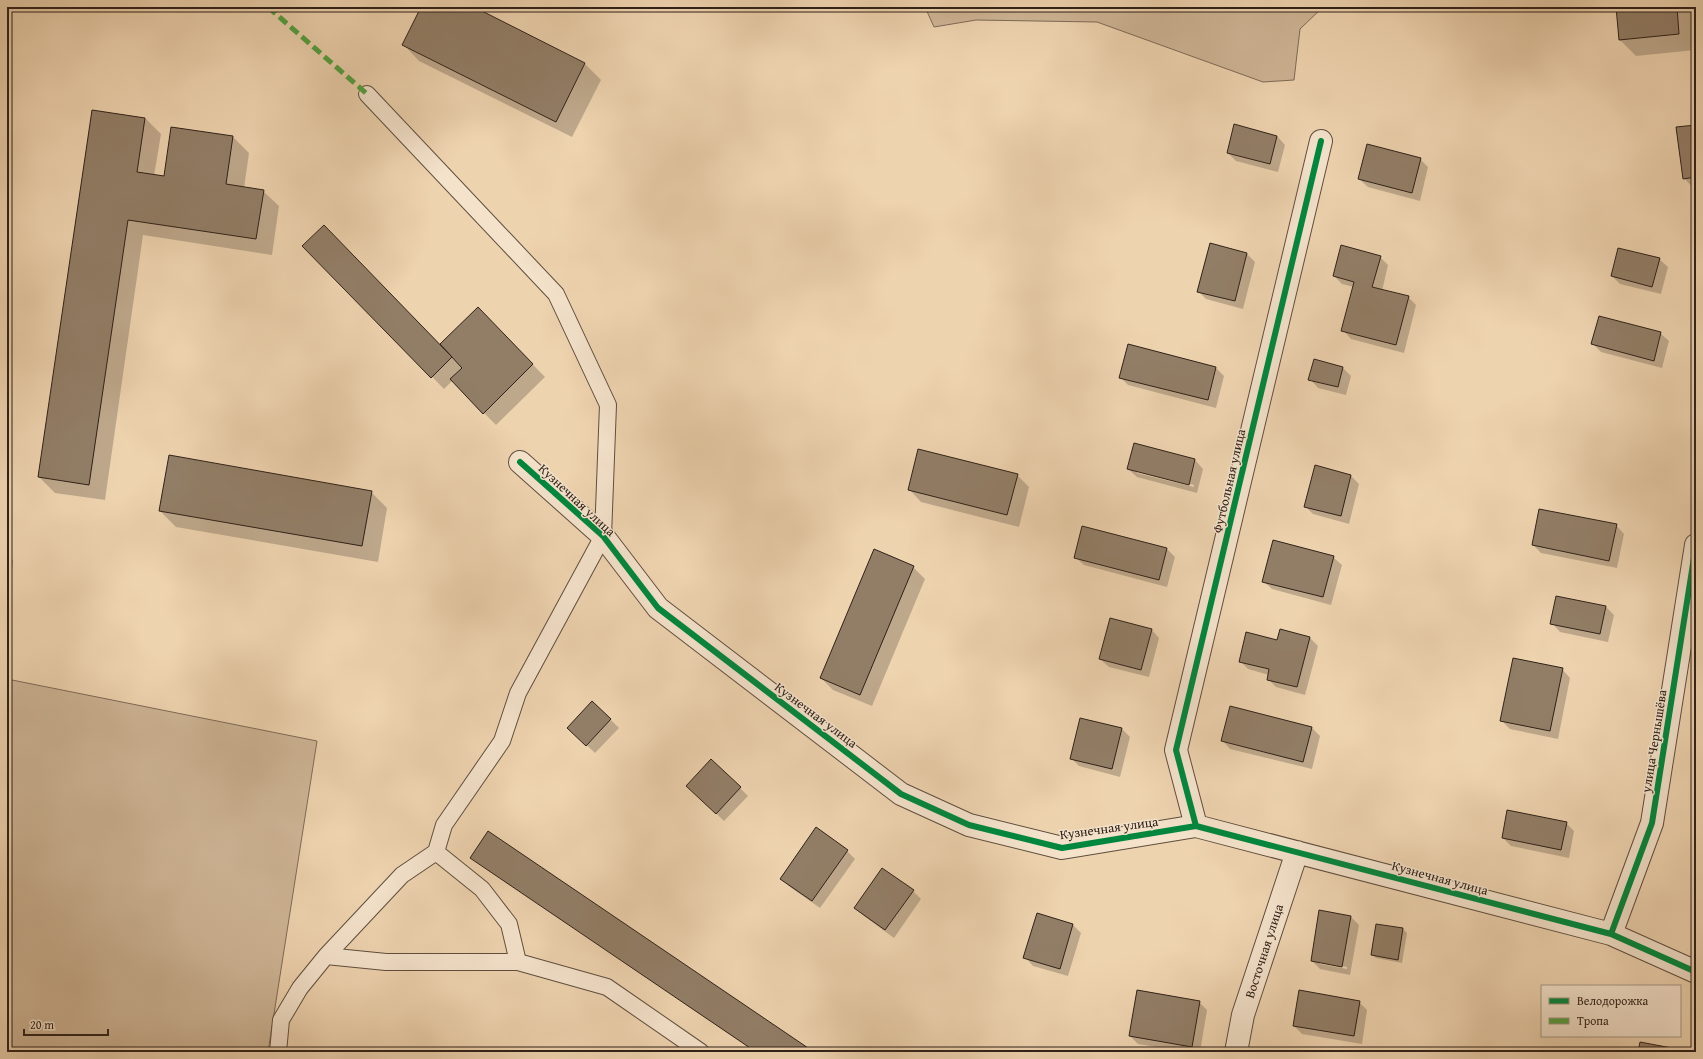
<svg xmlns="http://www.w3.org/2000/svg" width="1703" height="1059" font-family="'Gentium Book Plus',serif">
<rect width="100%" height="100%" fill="#eed3af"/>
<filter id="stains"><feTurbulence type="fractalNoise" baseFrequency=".005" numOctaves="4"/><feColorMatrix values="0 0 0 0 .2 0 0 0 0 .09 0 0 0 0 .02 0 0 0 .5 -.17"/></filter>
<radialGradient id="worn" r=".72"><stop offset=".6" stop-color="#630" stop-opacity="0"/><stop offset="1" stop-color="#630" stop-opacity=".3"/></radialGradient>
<!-- green -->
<path fill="#ceb596" stroke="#7e6b58" d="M925,7H1323L1300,29L1294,80L1263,82L1097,22L976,20L934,27Z
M7,559L12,560L7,665Z
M7,679L317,741L268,1052H7Z"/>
<!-- shadow -->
<path fill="#0003" fill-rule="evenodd" d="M422,7H471L585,64L601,80L572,137L419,61L404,45Z
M1617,7H1691L1695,50L1636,56L1620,40Z
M145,118L161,134L154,176L165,177L233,137L249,153L244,188L263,191L279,206L272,255L143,235L105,500L55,493L39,477Z
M1696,126V191L1684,178Z
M1277,136L1285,145L1278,172L1236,161L1228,153Z
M1420,159L1428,167L1420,201L1368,187L1359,179Z
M1210,244L1247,254L1255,262L1243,309L1206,299L1198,291Z
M304,246L440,346L478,309L545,377L496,425L452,381L444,389Z
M1380,257L1388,265L1382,291L1408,297L1416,305L1404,353L1351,339L1343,330L1354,287L1342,284L1334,276Z
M1659,259L1668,267L1661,294L1620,284L1612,276Z
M1660,333L1669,341L1662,368L1601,352L1593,344Z
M1216,368L1224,376L1216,408L1128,385L1120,377Z
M1343,368L1351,376L1346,395L1318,388L1310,379Z
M1135,445L1195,460L1203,469L1197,493L1137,477L1128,469ZM1137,471L1194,485V487L1137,473Z
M1315,467L1351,476L1359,484L1349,524L1313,514L1305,506Z
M1017,475L1029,487L1019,527L921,502L909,489Z
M371,492L387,508L378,562L176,527L160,511Z
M1616,525L1624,534L1617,568L1541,553L1533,545Z
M1167,549L1175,557L1167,587L1084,565L1075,557Z
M1333,557L1342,565L1331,605L1272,589L1263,581Z
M913,567L925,579L872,706L833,690L821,678Z
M1606,607L1614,615L1608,642L1560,632L1552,623Z
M1151,629L1159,638L1149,677L1109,667L1100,659Z
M1310,638L1318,646L1305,695L1276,687L1268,679L1269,675L1248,669L1240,661L1278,642Z
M1562,669L1570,678L1558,739L1510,729L1501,720Z
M1081,719L1122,729L1130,737L1120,777L1079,766L1071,758Z
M611,720L619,728L595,753L577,736Z
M1312,728L1320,736L1312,769L1230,749L1222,740Z
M740,788L748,796L724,821L696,794Z
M1566,823L1574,831L1569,858L1511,846L1503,838Z
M847,851L855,859L820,908L790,887L782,879Z
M471,858L812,1052H756Z
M913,891L921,899L894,938L864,916L856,908Z
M1320,911L1351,917L1359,925L1350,975L1320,969L1312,961ZM1320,962L1347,967V969L1320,964Z
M1073,925L1081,933L1068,976L1033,966L1025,957Z
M1377,925L1403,929L1407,933L1402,963L1376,958L1372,955Z
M1199,1002L1207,1010L1200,1052H1186L1138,1044L1130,1036Z
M1359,1002L1367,1010L1362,1044L1302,1034L1294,1026Z"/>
<!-- building -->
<path fill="#927e67" stroke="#2f2119" d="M421,7H474L585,63L556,122L402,45Z
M1616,7H1677L1679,34L1619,40Z
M92,110L145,118L137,172L164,176L171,127L233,136L226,184L264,190L256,239L128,220L89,485L38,477Z
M1234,124L1277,136L1270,164L1227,153Z
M1696,125V177L1683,179L1676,127Z
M1367,144L1421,158L1412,193L1358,179Z
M324,225L452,357L431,378L302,246Z
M1210,243L1247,253L1235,301L1197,292Z
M1341,245L1381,256L1372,287L1409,296L1396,345L1341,331L1354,282L1333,276Z
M1618,248L1660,258L1652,287L1611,276Z
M478,307L533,364L483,414L450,379L462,368L440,344Z
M1599,316L1661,332L1654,361L1591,344Z
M1128,344L1216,367L1208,400L1119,378Z
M1314,359L1343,367L1338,387L1308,380Z
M1134,443L1195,459L1189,485L1127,469Z
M918,449L1018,474L1007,515L908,490Z
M169,455L372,491L362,546L159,511Z
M1315,465L1351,475L1341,516L1304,507Z
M1539,509L1617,524L1609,561L1532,545Z
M1082,526L1167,548L1159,580L1074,558Z
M1273,540L1334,556L1323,597L1262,582Z
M874,549L914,566L860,695L820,678Z
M1556,596L1606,606L1600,634L1550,624Z
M1110,618L1152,629L1141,670L1099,659Z
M1280,629L1310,637L1297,687L1267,680L1269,669L1239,662L1246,632L1277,640Z
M1513,658L1563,668L1550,731L1500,721Z
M592,701L611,719L586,746L567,728Z
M1230,706L1312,727L1303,762L1221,741Z
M1080,718L1122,728L1112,769L1070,759Z
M711,759L741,787L716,814L686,786Z
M1507,810L1567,822L1561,850L1502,838Z
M816,827L848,850L812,901L780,879Z
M488,831L814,1052H756L470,858Z
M882,868L914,890L885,930L854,908Z
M1319,910L1351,916L1342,967L1311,961Z
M1037,913L1073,924L1060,969L1023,958Z
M1376,924L1403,928L1398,960L1371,955Z
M1137,990L1200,1001L1192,1047L1129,1036Z
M1299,990L1360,1001L1354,1036L1293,1026Z
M1640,1042L1693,1052H1638Z"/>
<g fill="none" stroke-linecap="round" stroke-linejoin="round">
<defs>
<path id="service" d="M436,852L482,889L509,924L518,962
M326,956L402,875L436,852L444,825L502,741L518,693L603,536L608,405L556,294L367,94
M278,1052L281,1020L300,988L326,956L386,962H518L607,987L701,1052"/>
<path id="minor" d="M520,462L603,536L658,608L901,794L969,825L1062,848L1196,826L1611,934L1696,972
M1196,826L1176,750L1321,141
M1611,934L1652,823L1696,545
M1236,1052L1243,1015L1297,852"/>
</defs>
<!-- service casing -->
<use href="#service" stroke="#5f4e3e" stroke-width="18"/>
<!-- minor casing -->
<use href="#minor" stroke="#5f4e3e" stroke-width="24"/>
<!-- service -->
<use href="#service" stroke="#f4e2cb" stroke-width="16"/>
<!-- minor -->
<use href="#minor" stroke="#f4e2cb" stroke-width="22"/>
<!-- quiet -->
<path stroke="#52a240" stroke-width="5" stroke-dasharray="10 5" stroke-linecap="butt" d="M268,7L367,94"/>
<defs>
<path id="cycleway" d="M520,462L603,536L658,608L901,794L969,825L1062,848L1196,826L1611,934L1696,972
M1196,826L1176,750L1321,141
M1611,934L1652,823L1696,545"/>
</defs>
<!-- cycleway casing -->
<use href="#cycleway" stroke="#f4e2cb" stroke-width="8"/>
<!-- cycleway -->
<use href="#cycleway" stroke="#00873e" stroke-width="6"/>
</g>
<g text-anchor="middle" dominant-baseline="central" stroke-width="3" stroke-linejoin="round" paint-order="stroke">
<!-- street labels -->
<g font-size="13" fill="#2f2119" stroke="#f4e2cb">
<text transform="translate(1229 481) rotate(-77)">Футбольная улица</text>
<text transform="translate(577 500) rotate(43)">Кузнечная улица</text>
<text transform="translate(816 715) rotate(37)">Кузнечная улица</text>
<text transform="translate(1654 741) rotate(-81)">улица Чернышёва</text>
<text transform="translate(1109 828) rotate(-8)">Кузнечная улица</text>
<text transform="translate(1440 878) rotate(15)">Кузнечная улица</text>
<text transform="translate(1264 951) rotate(-72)">Восточная улица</text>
</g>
</g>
<!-- margin -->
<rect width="1703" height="1059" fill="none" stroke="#eed3af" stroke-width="24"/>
<rect x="8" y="8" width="1687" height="1043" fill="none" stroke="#2f2119" stroke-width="2"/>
<rect x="12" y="12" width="1679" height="1035" fill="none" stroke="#2f2119"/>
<!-- legend -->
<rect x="1541" y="985" width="140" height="52" fill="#f4e2cb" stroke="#a59584"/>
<rect x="1549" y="998" width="20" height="6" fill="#00873e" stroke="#a59584"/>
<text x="1577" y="1005" font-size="12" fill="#2f2119">Велодорожка</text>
<rect x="1549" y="1018" width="20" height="6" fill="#52a240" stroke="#a59584"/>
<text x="1577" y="1025" font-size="12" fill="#2f2119">Тропа</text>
<!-- scale -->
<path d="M24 1029v6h84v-6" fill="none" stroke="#2f2119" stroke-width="2"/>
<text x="30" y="1029" font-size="12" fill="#2f2119" stroke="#f4e2cb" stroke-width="3" paint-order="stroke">20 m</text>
<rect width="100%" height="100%" filter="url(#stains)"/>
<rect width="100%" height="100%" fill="url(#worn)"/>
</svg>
